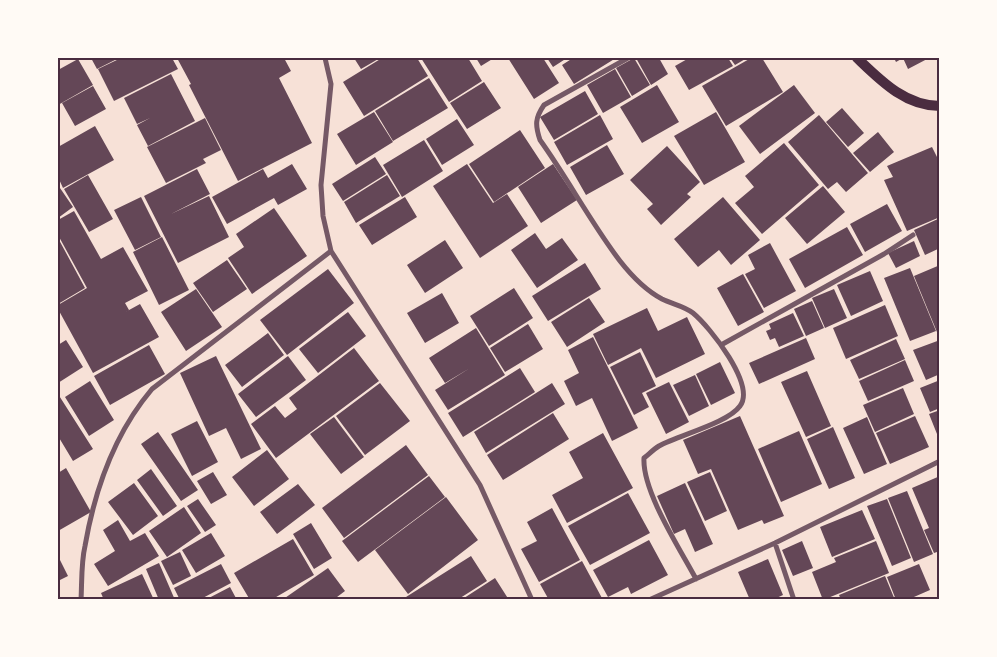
<svg xmlns="http://www.w3.org/2000/svg" width="997" height="657" font-family="'Zilla Slab',serif">
<rect width="100%" height="100%" fill="#f7e1d7"/>
<!-- building -->
<path fill="#644757" d="M91,58H119L97,69Z
M121,58H172L178,69L114,101L98,69Z
M177,58H284L291,71L279,78L312,143L238,181L189,85L191,84Z
M354,58H380L361,69Z
M382,58H417L428,76L364,116L343,82Z
M421,58H468L482,81L449,102Z
M476,58H494L481,66Z
M508,58H543L559,83L534,99Z
M547,58H567L553,67Z
M573,58H616L574,84L562,65Z
M634,58L650,85L632,96L616,68Z
M636,58H659L668,74L651,85Z
M689,58H728L733,66L689,90L675,66Z
M730,58H747L735,65Z
M751,58H762L783,92L726,126L702,86Z
M894,58H929L908,69L903,58L896,62Z
M78,59L93,85L58,105V70Z
M615,69L631,97L603,113L587,85Z
M171,74L195,121L148,146L137,125L150,118L137,124L124,98Z
M429,78L448,108L393,141L375,111Z
M484,82L501,108L467,129L450,103Z
M657,85L679,122L642,143L620,107Z
M794,85L815,113L760,154L739,126Z
M93,86L106,109L75,126L62,103Z
M585,91L598,114L554,140L540,117Z
M842,108L864,133L848,147L826,122Z
M374,112L393,142L356,165L337,134Z
M716,112L745,162L704,185L674,136Z
M600,115L613,139L567,165L554,142Z
M819,115L868,173L846,192L837,182L828,189L788,142Z
M205,118L221,150L203,159L206,163L166,183L147,147Z
M457,119L474,145L442,165L426,139Z
M95,126L114,160L63,188L58,177V147Z
M520,130L545,168L494,202L469,164Z
M878,132L894,152L870,172L853,153Z
M424,140L443,171L402,197L383,165Z
M784,143L819,185L762,234L735,203L754,187L745,176Z
M607,145L624,174L586,195L570,167Z
M667,146L700,182L687,194L691,197L661,225L647,209L653,204L630,180Z
M932,147L940,163V210L937,206L940,217L907,231L884,180L893,177L887,166Z
M375,157L386,174L343,201L332,184Z
M292,164L307,189L278,205L274,198L227,224L212,197L263,169L268,178Z
M467,164L493,203L507,194L528,226L480,258L433,186Z
M553,164L577,200L541,223L518,187Z
M197,169L210,194L171,214L209,196L229,237L178,263L144,196Z
M88,175L113,219L89,232L64,189Z
M387,175L400,196L356,223L344,202Z
M823,186L845,212L807,244L785,218Z
M60,188L73,207L58,218V190Z
M141,197L161,237L135,250L114,210Z
M405,197L417,217L372,245L359,225Z
M723,197L760,240L731,265L719,250L698,267L674,239Z
M887,204L902,231L865,252L850,224Z
M274,208L307,256L252,294L228,258L244,247L236,234Z
M74,211L101,259L123,247L148,291L125,303L129,310L120,315L140,304L159,337L93,373L58,309V305L87,288L58,235V220Z
M940,218V248L925,255L914,230Z
M847,227L863,255L805,288L789,259Z
M535,233L546,249L562,238L578,260L537,288L511,250Z
M162,237L189,290L159,305L133,252Z
M58,238L85,288L58,304Z
M445,240L463,268L425,293L407,265Z
M914,241L920,256L896,268L888,253Z
M770,243L796,291L764,308L745,274L755,269L748,255Z
M227,260L247,289L213,312L193,283Z
M585,263L601,289L548,321L532,296Z
M940,265V337H939L914,276Z
M910,268L936,331L910,341L884,278Z
M328,269L354,303L287,355L260,320Z
M870,271L883,301L851,316L837,285Z
M743,274L764,312L738,326L717,288Z
M514,288L533,318L489,346L470,316Z
M196,289L222,327L186,351L161,312Z
M834,289L847,318L825,328L812,298Z
M442,293L459,323L425,343L407,313Z
M589,298L605,322L567,347L551,322Z
M812,301L824,328L806,336L794,309Z
M885,305L898,336L846,359L833,328Z
M647,308L658,331L687,317L705,354L656,378L641,348L608,365L593,334Z
M348,312L366,336L318,373L299,349Z
M793,313L804,336L779,347L775,338L770,340L766,331L771,329L769,324Z
M528,324L543,349L505,372L490,348Z
M476,328L505,375L448,410L435,390L470,368L445,383L429,358Z
M268,333L284,355L242,387L225,365Z
M593,337L638,428L612,441L592,398L576,406L564,381L579,373L568,350Z
M806,338L815,359L759,384L749,363Z
M896,339L905,359L859,379L850,360Z
M66,340L83,367L58,383V345Z
M940,340V374L926,380L913,350Z
M149,345L165,374L110,405L94,376Z
M354,348L379,381L276,458L251,424L275,406L285,418L297,409L289,398Z
M640,352L656,386L642,393L649,407L634,415L610,367Z
M216,356L261,449L241,459L226,428L209,436L180,373Z
M288,356L306,380L256,417L238,394Z
M905,360L914,381L868,401L859,381Z
M720,362L735,393L711,405L696,374Z
M520,368L535,392L463,437L448,413Z
M807,371L831,426L806,437L781,382Z
M695,375L709,406L689,416L673,385Z
M940,380V408L930,412L920,388Z
M90,381L114,420L89,436L65,397Z
M669,382L689,422L666,434L646,393Z
M380,383L410,421L365,455L336,416Z
M552,383L565,404L486,453L474,432Z
M903,388L914,414L875,432L863,405Z
M58,394L93,449L73,461L58,436Z
M940,410V439H939L929,414Z
M553,413L569,439L503,480L487,455Z
M740,416L784,516L764,524L762,520L738,530L711,469L698,474L683,440Z
M915,416L929,447L890,464L876,433Z
M334,417L364,457L341,474L310,434Z
M867,417L887,464L864,474L843,428Z
M197,421L218,462L192,476L171,434Z
M833,427L855,478L829,489L807,439Z
M799,431L822,484L781,502L758,449Z
M158,432L198,490L181,501L141,444Z
M603,433L633,488L567,523L552,495L583,478L569,452Z
M406,445L428,475L344,538L322,508Z
M267,450L289,479L254,506L232,477Z
M66,468L91,512L58,531V473Z
M151,469L177,506L163,516L137,480Z
M213,472L227,495L211,504L197,481Z
M710,472L727,511L705,521L687,482Z
M429,476L445,497L358,562L342,541Z
M940,476V551L934,553L924,530L929,528L912,488Z
M134,483L158,516L133,535L108,502Z
M685,483L713,544L695,552L685,529L674,534L657,496Z
M298,484L315,505L277,534L260,512Z
M907,491L933,554L914,562L888,498Z
M628,493L650,533L590,565L568,526Z
M446,497L478,540L408,594L375,550Z
M198,499L216,525L205,532L187,506Z
M887,499L911,558L892,566L867,506Z
M184,507L201,533L167,557L149,531Z
M552,508L580,560L539,582L521,549L537,541L527,522Z
M862,510L875,539L832,557L820,527Z
M118,520L130,541L145,533L159,556L108,586L94,564L115,551L103,530Z
M311,523L332,558L314,569L293,534Z
M211,533L225,556L196,573L182,550Z
M293,539L314,575L271,600H250L234,573Z
M649,540L668,575L631,594L628,587L608,597L593,570Z
M802,541L813,568L793,576L782,550Z
M876,541L889,573L823,600L812,572L836,562L834,558Z
M180,552L191,576L173,585L161,561Z
M58,556L68,576L58,581Z
M471,556L487,581L457,600H408L406,597Z
M768,559L783,595L772,600H750L738,572Z
M582,561L603,600H549L540,584Z
M159,563L175,600H159L146,569Z
M221,564L231,583L199,600H180L174,588Z
M919,564L930,590L907,600H896L887,577Z
M328,568L345,591L333,600H282Z
M142,574L154,600H104L101,593Z
M885,576L895,600H841L839,595Z
M495,578L509,600H461Z
M230,587L237,600H205Z"/>
<g fill="none" stroke-linecap="round" stroke-linejoin="round">
<!-- minor -->
<path stroke="#755966" stroke-width="5" d="M325,58L331,84L321,185L323,216L331,251L480,485L532,600
M628,58L544,105C535,118 535,125 540,140C568,179 591,223 620,261C631,275 645,290 662,299C672,304 684,306 693,313C710,327 756,385 740,406C728,423 679,435 659,446C654,449 649,454 644,458C642,491 680,549 696,579
M721,345L884,254L913,235
M775,543L794,600
M81,600C82,582 81,563 85,546C95,488 114,434 152,389L331,251
M649,600L775,543L940,461"/>
<!-- secondary -->
<path stroke="#4a2c40" stroke-width="10" d="M857,58C880,80 905,106 940,106"/>
</g>
<!-- border -->
<rect width="997" height="657" fill="none" stroke="#fffaf5" stroke-width="118"/>
<rect x="59" y="59" width="879" height="539" fill="none" stroke="#4a2c40" stroke-width="2"/>
</svg>
